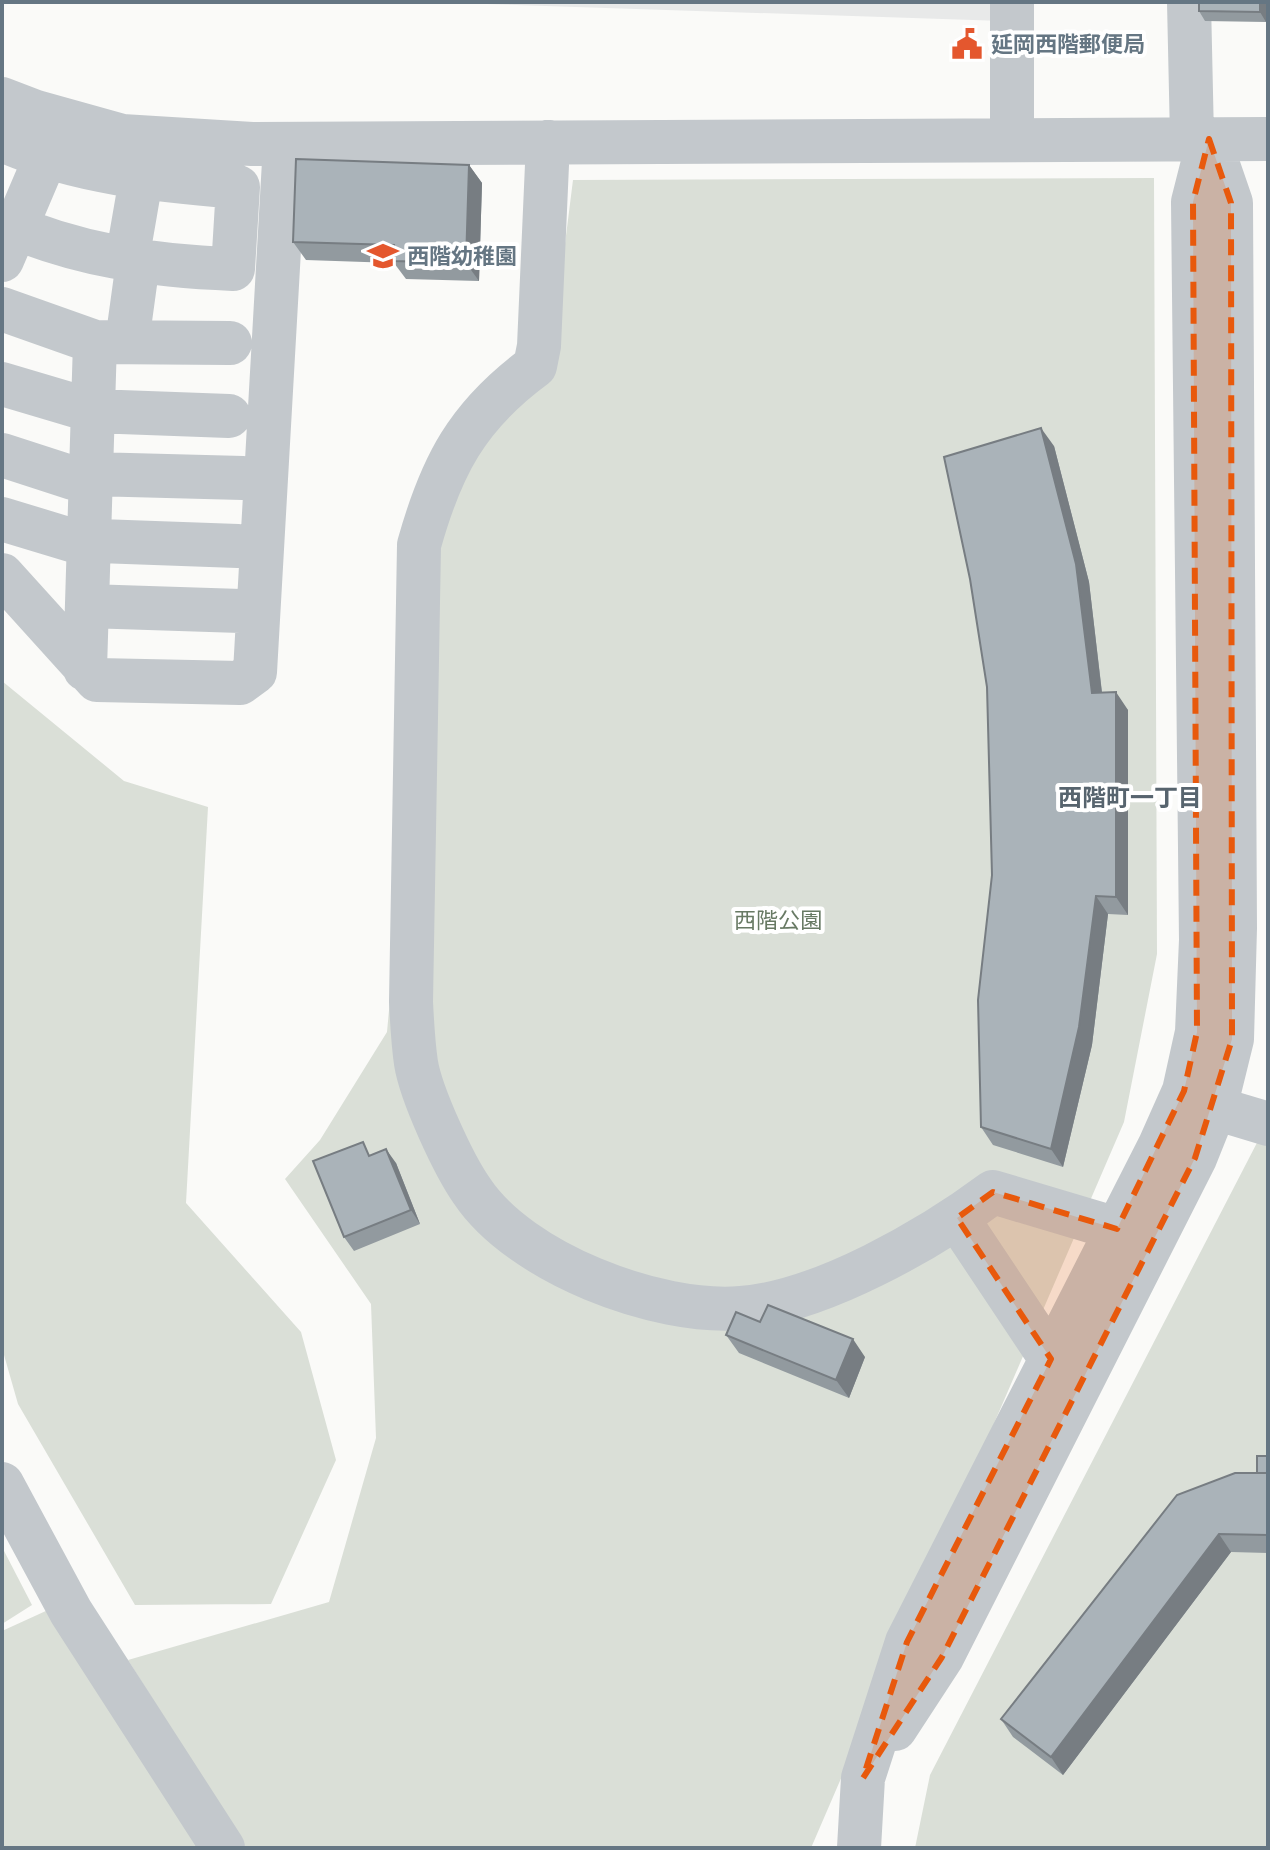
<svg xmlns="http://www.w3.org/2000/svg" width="1270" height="1850" font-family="'Roboto Condensed','Noto Sans JP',sans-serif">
<rect width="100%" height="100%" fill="#fafaf8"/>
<!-- built -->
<path fill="#e8e9e9" d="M424,2H1003V21Z"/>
<!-- green -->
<path fill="#dadfd7" d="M1154,178L1157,954L1124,1122L811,1848H246L128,1660L329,1602L376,1438L371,1304L285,1179L320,1140L387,1032L432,544L444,492L550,363L573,180Z
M2,681L124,781L208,807L186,1203L301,1332L336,1460L271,1604L135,1605L18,1404L2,1348Z
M1261,1135L1268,1137V1848H915L930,1775Z
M2,1547L32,1605L2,1624Z
M48,1610L205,1848H2V1631Z"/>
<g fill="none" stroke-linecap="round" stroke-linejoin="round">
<!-- minor -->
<path stroke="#c3c8cc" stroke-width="44" d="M1012,2V139
M1189,2L1192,138
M2,99L36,112L122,136L252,144L1268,139
M2,140C77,173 156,180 238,187L233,269C152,266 76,255 2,222
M548,142L539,346L535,366C467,416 441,466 419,545L411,1002C412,1022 413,1043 416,1063C421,1094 453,1164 472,1191C520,1263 657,1315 741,1308C821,1302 930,1239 993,1192L1117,1229
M2,260L45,159
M127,260L141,179
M2,309L95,342L230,343
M127,342L138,262
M2,384L93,411L229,416
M2,455L73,478L91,474L243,478
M2,519L71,540L238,546
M2,575L97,680L240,683L255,672L285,144
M87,606L241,611
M85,669L95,342
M1215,1108L1268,1124
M957,1218L1051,1359
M2,1484L71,1612L223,1848
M895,1729L942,1657L1195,1158L1215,1108L1232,1039L1235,928L1231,203L1209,139
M859,1848L863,1778L907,1642L1160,1145L1184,1091L1197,1032L1201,940L1193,202L1209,139"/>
</g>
<!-- wall -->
<path fill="#929a9f" d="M1266,2V22L1205,21L1199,11Z
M469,165L482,183L479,281L406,279L394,263L306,260L293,242Z
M1054,446L1089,582L1102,692L1128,710V915L1108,914L1092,1045L1063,1167L993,1145L981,1127L992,875L987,687L970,579Z
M372,1155L396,1163L420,1224L354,1251L344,1237Z
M760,1322L865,1357L849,1398L739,1353L726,1335Z
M1268,1456V1553L1231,1552L1063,1775L1013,1737L1001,1719L1257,1473Z"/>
<!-- shaded-wall -->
<path fill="#777d82" d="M1260,2H1266V22L1260,12Z
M469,165L482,183L479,281L466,263Z
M1041,428L1054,446L1089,582L1104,711L1092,693Z
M1116,692L1128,710V915L1116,897Z
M1096,896L1108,914L1092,1045L1063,1167L1051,1149Z
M386,1149L396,1163L420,1224L411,1210Z
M853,1339L865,1357L849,1398L836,1380Z
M1219,1534L1231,1552L1063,1775L1051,1757Z"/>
<!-- building -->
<path fill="#aab3b9" stroke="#777d82" stroke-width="2" d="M1199,2H1260V12L1199,11Z
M296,159L469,165L466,263L393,261L394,245L293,242Z
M1041,428L1076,564L1092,693L1116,692V897L1096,896L1079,1027L1051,1149L981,1127L978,1000L992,875L987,687L970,579L944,457Z
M363,1142L369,1156L386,1149L411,1210L344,1237L313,1161Z
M768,1305L853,1339L836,1380L726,1335L736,1312L760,1322Z
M1257,1456H1268V1473H1257Z
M1235,1473H1268V1535L1219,1534L1051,1757L1001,1719L1177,1495Z"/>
<!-- marked area -->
<path fill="#e8590c" fill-opacity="0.2" stroke="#e8590c" stroke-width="6" stroke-dasharray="16 10" stroke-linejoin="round" d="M1209,139L1231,203L1232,1039L1195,1158L942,1657L863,1778L907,1642L1051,1359L957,1218L993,1192L1117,1229L1184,1091L1197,1032L1193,202Z"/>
<!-- icons -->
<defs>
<symbol id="civic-bare" viewBox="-9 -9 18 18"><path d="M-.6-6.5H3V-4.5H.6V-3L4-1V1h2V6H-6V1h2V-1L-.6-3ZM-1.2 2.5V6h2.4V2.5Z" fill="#e4572e" stroke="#fff" stroke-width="2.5" paint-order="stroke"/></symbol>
<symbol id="school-bare" viewBox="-9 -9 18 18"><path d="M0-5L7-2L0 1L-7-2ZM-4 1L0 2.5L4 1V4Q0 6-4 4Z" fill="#e4572e" stroke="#fff" stroke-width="2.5" paint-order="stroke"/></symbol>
</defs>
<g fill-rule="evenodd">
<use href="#civic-bare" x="945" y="22" width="44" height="44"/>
<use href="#school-bare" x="361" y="234" width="44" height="44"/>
</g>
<g text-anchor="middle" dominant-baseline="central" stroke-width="8" stroke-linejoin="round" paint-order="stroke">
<!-- poi labels -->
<g font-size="22" font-weight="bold" fill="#657683" stroke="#fff" text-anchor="start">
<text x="991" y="44">延岡西階郵便局</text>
<text x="407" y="256">西階幼稚園</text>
</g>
<!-- park labels -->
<g font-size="22" fill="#687a64" stroke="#fff">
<text x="778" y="920">西階公園</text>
</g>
<!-- neighbourhood labels -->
<g font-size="24" font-weight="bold" fill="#57646e" stroke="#fff">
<text x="1130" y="798">西階町一丁目</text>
</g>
</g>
<!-- border -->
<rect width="1270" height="1850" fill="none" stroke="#657683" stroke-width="8"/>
</svg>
